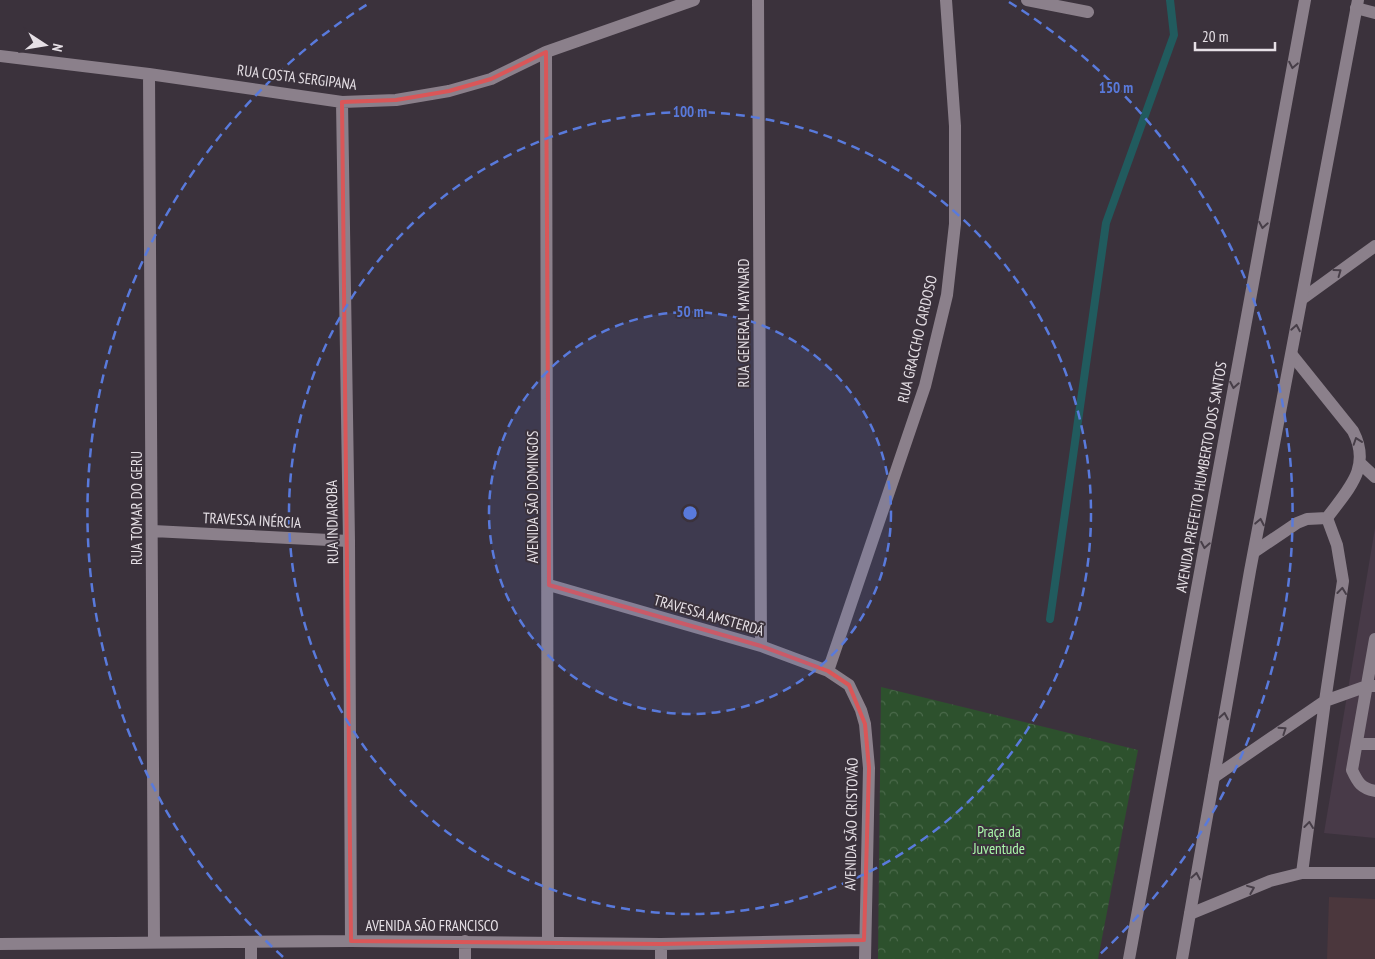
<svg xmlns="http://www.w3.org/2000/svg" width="1375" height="959" font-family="'PT Sans Narrow',sans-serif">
<defs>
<pattern id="park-crowns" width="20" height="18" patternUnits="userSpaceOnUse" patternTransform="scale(1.25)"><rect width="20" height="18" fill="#2d512d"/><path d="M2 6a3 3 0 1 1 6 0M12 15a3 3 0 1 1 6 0" fill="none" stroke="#4b6a4b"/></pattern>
</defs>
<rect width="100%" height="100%" fill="#3b323c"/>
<!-- built -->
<path fill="#483a48" d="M1375,528V838L1324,833Z"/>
<!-- education -->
<path fill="#4b373d" d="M1329,897L1375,899V959H1327Z"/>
<!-- park -->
<path fill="url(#park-crowns)" d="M881,687L1138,750L1098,959H878Z"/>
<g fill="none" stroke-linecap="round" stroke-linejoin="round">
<!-- stream -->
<path stroke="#215b5e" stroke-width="8" d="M1050,619L1106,223L1174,35L1170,0"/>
<!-- service -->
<path stroke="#8b808b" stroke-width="12" d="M1361,464L1375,477
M1254,552L1297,523L1307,519L1327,518
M1375,639L1352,770C1358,783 1361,788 1375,791
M1357,744H1375
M1214,777L1325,701L1343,581L1337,545L1327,518C1348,489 1372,468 1353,431L1292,355
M1302,873L1325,701L1367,686H1375
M1190,914L1270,881L1302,873H1375"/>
<!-- minor -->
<path stroke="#8b808b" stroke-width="12" d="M758,0L761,646
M1027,0L1088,12
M1356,8L1375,13
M546,52L548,943
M0,56L149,74L342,102L396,100L449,91L491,79L546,52L694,0
M149,74L154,942
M342,102L349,541L351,941
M1302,299L1375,246
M153,531L349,541
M549,585L761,646L828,671L849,685L861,710L865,724L869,768L865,959
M828,671L925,386L947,295L955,224V126L946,0
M251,942V959
M0,944L351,941L661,944L864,940
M465,959V941
M661,959V944"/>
<!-- tertiary -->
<path stroke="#8b808b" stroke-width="12" d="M1129,959L1305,0
M1182,959L1250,571L1358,0"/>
</g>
<!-- one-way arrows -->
<defs><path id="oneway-chevron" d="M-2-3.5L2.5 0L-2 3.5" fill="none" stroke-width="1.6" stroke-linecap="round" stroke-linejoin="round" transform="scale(1.25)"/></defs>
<g stroke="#473e48">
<use href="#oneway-chevron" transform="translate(1293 65) rotate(101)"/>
<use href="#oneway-chevron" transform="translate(1263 225) rotate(100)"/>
<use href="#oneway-chevron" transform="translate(1338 272) rotate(-36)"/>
<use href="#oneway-chevron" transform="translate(1296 328) rotate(-80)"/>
<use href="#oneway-chevron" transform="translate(1234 385) rotate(100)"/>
<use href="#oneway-chevron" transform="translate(1357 441) rotate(-109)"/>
<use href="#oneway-chevron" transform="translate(1260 522) rotate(-79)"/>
<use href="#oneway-chevron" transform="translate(1205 545) rotate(100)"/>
<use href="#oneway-chevron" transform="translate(1342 591) rotate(-84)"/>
<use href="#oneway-chevron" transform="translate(1224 716) rotate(-80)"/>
<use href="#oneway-chevron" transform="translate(1283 730) rotate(-34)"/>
<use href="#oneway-chevron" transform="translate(1309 825) rotate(-83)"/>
<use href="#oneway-chevron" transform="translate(1196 876) rotate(-80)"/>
<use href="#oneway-chevron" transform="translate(1251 889) rotate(-22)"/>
</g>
<!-- marked area -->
<path fill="none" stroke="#da5658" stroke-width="4" stroke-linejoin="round" d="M546,52L549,585L761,646L828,671L849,685L865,724L869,768L864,940L661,944L351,941L342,102L396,100L449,91L491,79Z"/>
<!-- distance rings -->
<circle cx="690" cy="513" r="201" fill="#597adc" fill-opacity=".12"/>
<g fill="none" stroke="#597adc" stroke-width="2.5" stroke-dasharray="9 6">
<circle cx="690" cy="513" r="201"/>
<circle cx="690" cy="513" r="401"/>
<path d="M283 957A602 602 0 0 1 371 2M1009 2A602 602 0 0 1 1097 957"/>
</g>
<g text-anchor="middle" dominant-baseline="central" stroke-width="4" stroke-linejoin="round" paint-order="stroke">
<!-- street labels -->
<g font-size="15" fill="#e6e0e6" stroke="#3b323c">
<text transform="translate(297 77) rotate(7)">RUA COSTA SERGIPANA</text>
<text transform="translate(743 323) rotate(-90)">RUA GENERAL MAYNARD</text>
<text transform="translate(917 339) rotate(-77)">RUA GRACCHO CARDOSO</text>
<text transform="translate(1201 477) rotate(-80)">AVENIDA PREFEITO HUMBERTO DOS SANTOS</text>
<text transform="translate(532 497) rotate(-90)">AVENIDA SÃO DOMINGOS</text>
<text transform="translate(136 508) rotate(-90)">RUA TOMAR DO GERU</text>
<text transform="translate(252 520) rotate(3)">TRAVESSA INÉRCIA</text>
<text transform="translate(332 522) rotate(-91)">RUA INDIAROBA</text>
<text transform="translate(709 615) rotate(16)">TRAVESSA AMSTERDÃ</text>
<text transform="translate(851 824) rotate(-89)">AVENIDA SÃO CRISTOVÃO</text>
<text x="432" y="925">AVENIDA SÃO FRANCISCO</text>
</g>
<!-- park labels -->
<g font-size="15" fill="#aaf8aa" stroke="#3b323c">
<text x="999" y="831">Praça da<tspan x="999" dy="17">Juventude</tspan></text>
</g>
</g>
<circle cx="690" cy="513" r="8" fill="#597adc" stroke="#3b323c" stroke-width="2.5"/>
<g font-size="15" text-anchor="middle" font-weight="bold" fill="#597adc" stroke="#3b323c" stroke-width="4" stroke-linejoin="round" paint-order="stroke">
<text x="1116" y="93">150 m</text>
<text x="690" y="117">100 m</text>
<text x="690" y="317">50 m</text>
</g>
<!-- north arrow -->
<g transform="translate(45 45) rotate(102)" stroke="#3b323c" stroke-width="4" paint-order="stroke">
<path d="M0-4L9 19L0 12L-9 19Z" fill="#e6e0e6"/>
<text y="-8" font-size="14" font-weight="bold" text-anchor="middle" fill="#e6e0e6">N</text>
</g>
<!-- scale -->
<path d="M1195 42v8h80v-8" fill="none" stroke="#e6e0e6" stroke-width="2.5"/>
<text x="1202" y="42" font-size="15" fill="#e6e0e6" stroke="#3b323c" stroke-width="4" paint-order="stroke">20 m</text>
</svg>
